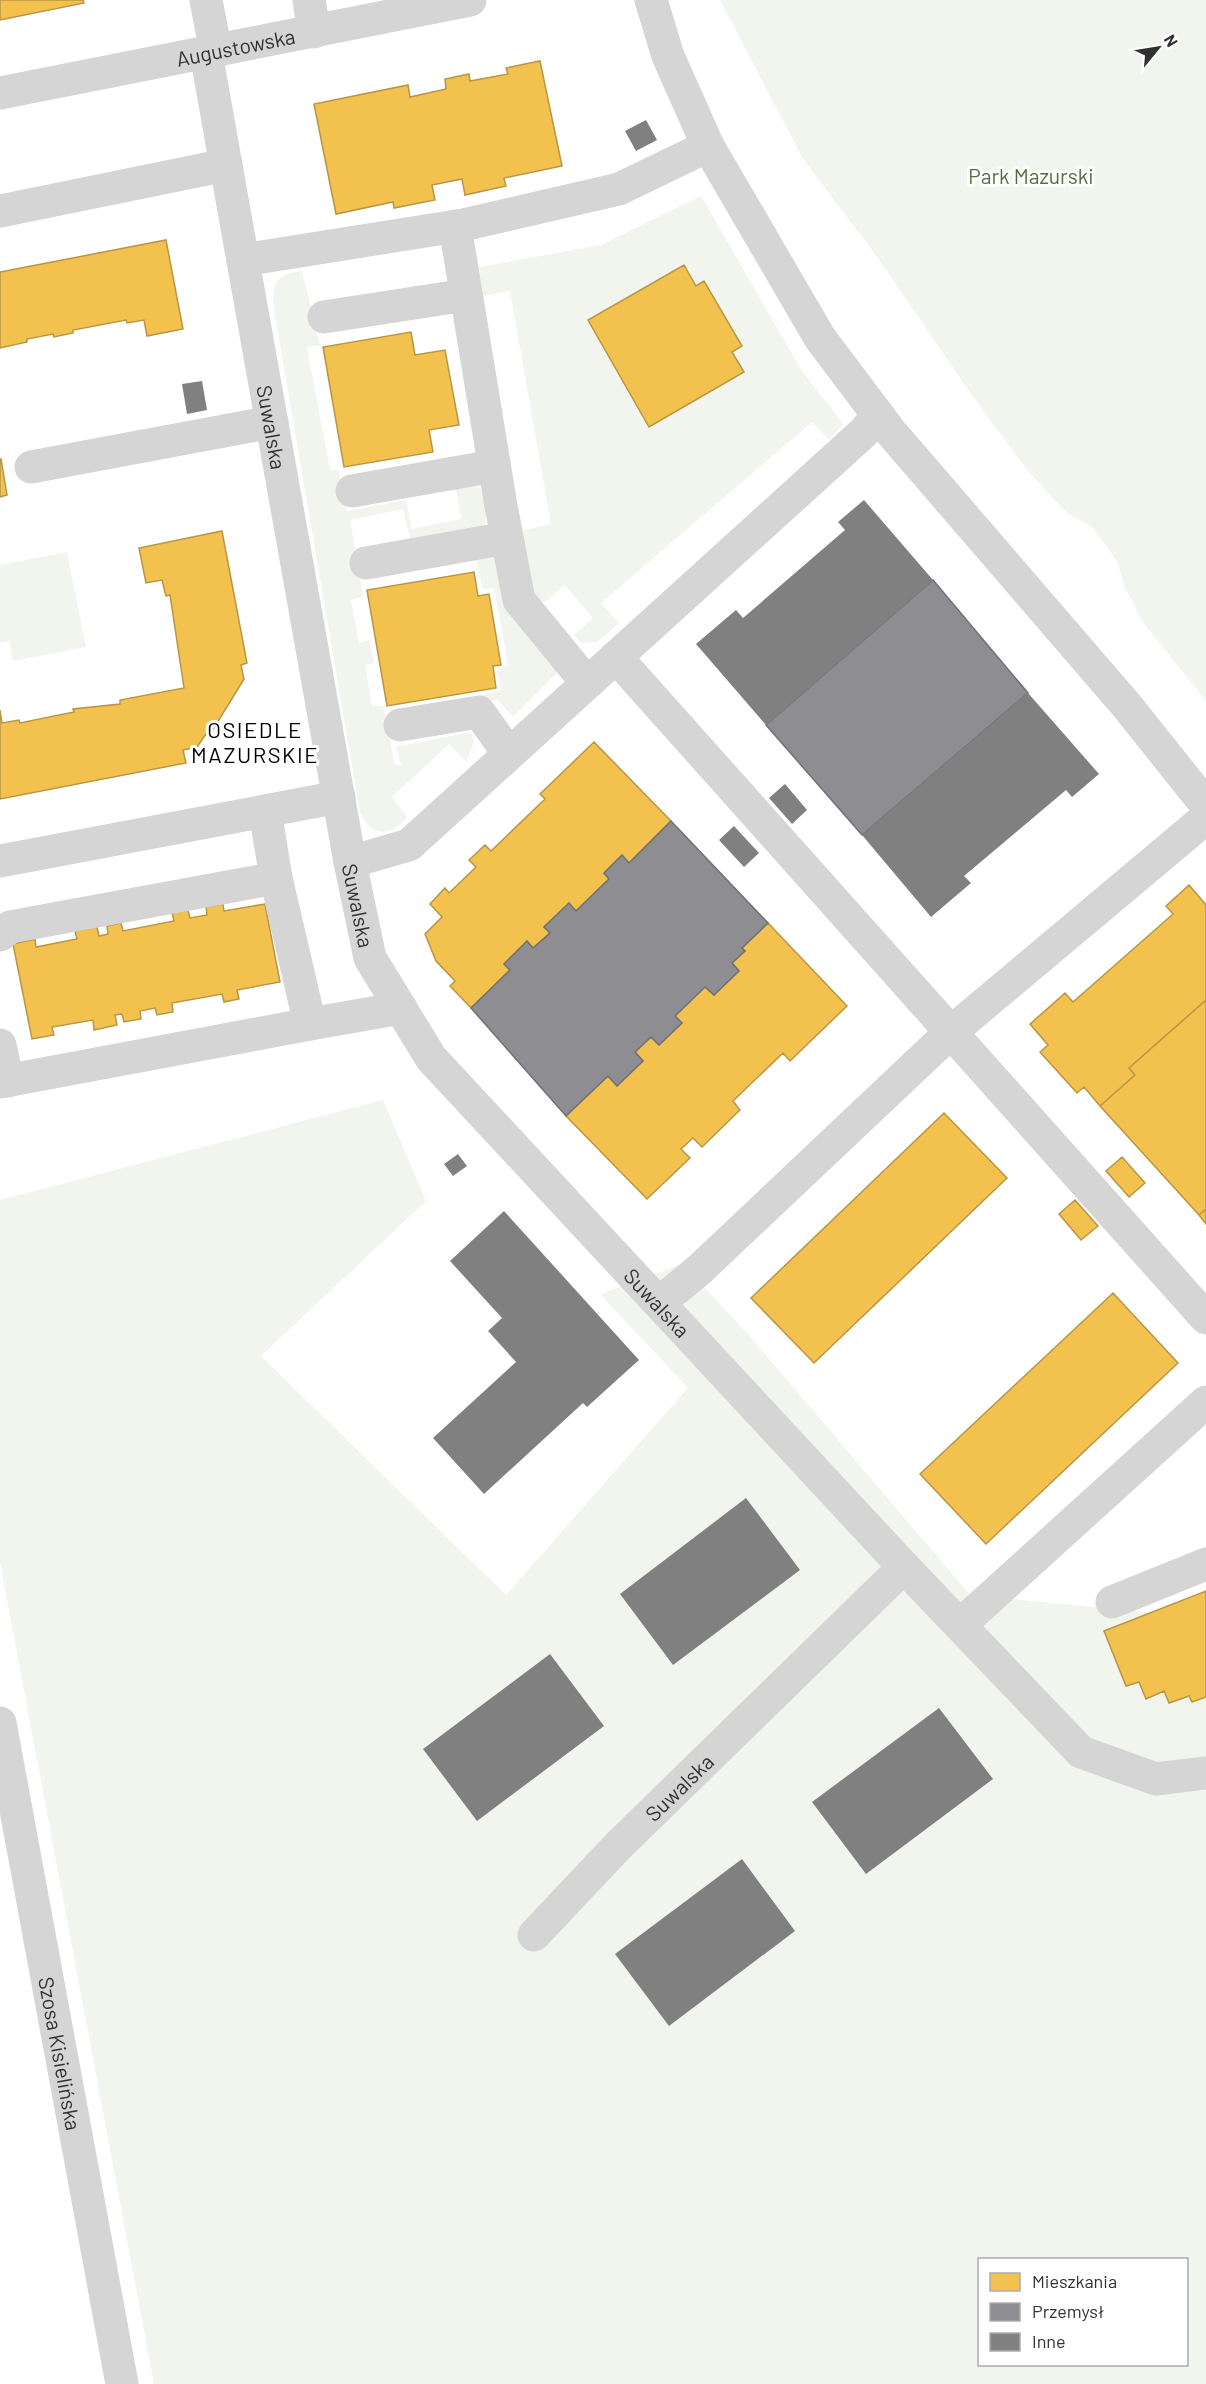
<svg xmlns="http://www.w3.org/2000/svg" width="1206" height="2384" font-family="Barlow,sans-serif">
<rect width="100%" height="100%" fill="#fff"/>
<!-- green -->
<path fill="#f1f5ed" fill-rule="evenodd" d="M720,0H1206V701L1145,625L1125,588L1117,561L1092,527L1067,513L1028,471L976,401L875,254L803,159Z
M701,196L802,371L843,424L829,440L812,422L601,603L619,623L597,642L581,643L574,635L593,618L565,585L545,602L523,598L511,533L551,524L510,291L483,296L479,267L601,245Z
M302,271L320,345L307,347L330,470L338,469L347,511L406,500L412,529L461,519L456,489L473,486L480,488C486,500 489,511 484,524L474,529L410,539L403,509L350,520L363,596L351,600L359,643L369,640L374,663L365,665L372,706H383L395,765H401L396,747L471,732L474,742L466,762L449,744L392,797L407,817C390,837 371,838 360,812L274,309C271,285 276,273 302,271Z
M67,552L86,647L13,661L9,641L0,643V565Z
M499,553L559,671L513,717L498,700L472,705L470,698L501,690L497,670L508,665L494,588L483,589L475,557Z
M383,1100L426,1201L261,1356L506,1595L688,1388L600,1294L682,1264L748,1334L970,1595L1206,1618V2384H154L0,1562V1200ZM980,2260H1186V2364H980Z"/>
<!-- homes -->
<path fill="#f2c14e" stroke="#b89645" stroke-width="1.5" d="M0,0H83L84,3L0,20Z
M540,61L562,166L504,178L506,186L465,195L462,179L432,185L435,200L394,208L393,202L336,214L314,104L408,85L410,97L446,89L445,79L469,74L470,81L508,74L506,68Z
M166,240L183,329L147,336L144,320L127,323L126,320L73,330V333L54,337L53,334L27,339V342L0,348V272Z
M684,265L696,286L704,281L742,346L732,352L744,372L649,427L588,320Z
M411,332L415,355L445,350L459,425L429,430L433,452L344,467L323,347Z
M1,459L7,495L0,497V459Z
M222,531L247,663L241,665L244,679L211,733L208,731L197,747L183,750L186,763L0,799V710L2,723L19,720L20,723L74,712L73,709L120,704V700L184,688L170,595L166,596L162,580L146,583L139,548Z
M474,572L478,596L489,594L501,665L493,666L496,688L387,706L367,590Z
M594,742L671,821L629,863L622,855L604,873L609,879L576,911L569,903L544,927L550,933L533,948L527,941L504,964L510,970L471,1008L450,986L455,981L436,961L425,934L442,917L430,904L445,888L449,893L476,867L469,860L485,845L491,851L545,799L540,794Z
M1189,885L1206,905V1000L1129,1068L1135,1075L1100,1106L1084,1087L1077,1093L1040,1052L1048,1045L1030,1024L1065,993L1073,1002L1173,914L1166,906Z
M223,904L224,911L265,904L280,982L237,990L239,999L224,1002L222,994L172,1003L173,1012L157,1015L155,1008L140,1011L141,1019L124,1022L122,1014L115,1015L117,1025L94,1030L93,1020L52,1027L54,1035L32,1039L13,944L35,939L36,947L77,939L75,931L97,927L99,936L108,934L107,926L121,923L123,931L174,921L172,913L188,910L190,918L207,915L206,907Z
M768,923L847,1006L790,1061L783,1053L733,1101L740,1110L702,1147L693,1138L681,1149L690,1158L647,1199L566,1116L608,1076L617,1086L643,1061L635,1052L651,1037L659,1045L682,1023L675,1016L705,987L714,995L739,971L732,963L745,951L742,948Z
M1206,1000V1209L1199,1215L1100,1106L1135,1075L1129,1068Z
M944,1113L1007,1178L814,1363L751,1298Z
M1122,1157L1145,1183L1129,1197L1106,1171Z
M1075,1200L1098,1226L1081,1240L1059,1214Z
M1206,1209V1224L1199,1215Z
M1113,1293L1178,1363L986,1544L920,1474Z
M1206,1591V1697L1192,1702L1189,1696L1169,1703L1164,1691L1146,1699L1139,1682L1126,1686L1104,1631Z"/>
<!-- industry -->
<path fill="#8d8d92" stroke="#717175" stroke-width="1.5" d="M933,580L1028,693L862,835L766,725Z
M671,821L768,923L742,948L745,951L732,963L739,971L714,995L705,987L675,1016L682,1023L659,1045L651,1037L635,1052L643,1061L617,1086L608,1076L566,1116L471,1008L510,970L504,964L527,941L533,948L550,933L544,927L569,903L576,911L609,879L604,873L622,855L629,863Z"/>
<!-- building -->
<path fill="#808080" d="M646,120L657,140L636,151L625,131Z
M202,381L207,410L187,414L182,384Z
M864,500L933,580L766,725L696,644L736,610L743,618L845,530L838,522Z
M1028,693L1099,774L1072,797L1066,790L1008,839L964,876L971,883L931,917L862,835Z
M785,784L807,810L792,824L769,798Z
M734,826L759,853L744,867L719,840Z
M458,1154L467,1166L453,1176L444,1164Z
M504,1211L639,1360L587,1407L583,1403L484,1494L433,1438L516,1362L488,1331L502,1318L450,1261Z
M746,1498L800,1570L673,1665L620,1594Z
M550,1654L604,1726L477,1821L423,1749Z
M939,1708L993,1779L866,1874L812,1802Z
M742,1859L795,1931L669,2026L615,1954Z"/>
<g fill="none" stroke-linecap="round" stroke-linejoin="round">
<!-- minor -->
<g stroke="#d5d5d5" stroke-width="33">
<path d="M206,0L216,52"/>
<path d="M309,0L314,32"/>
<path d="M651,0L668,56L708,146L820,338L890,431L1127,706L1206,805"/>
<path id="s1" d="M206,53L350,862L370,958L431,1058L904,1567L1081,1752L1156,1779L1206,1773"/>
<path id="s2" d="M0,93L470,0"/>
<path d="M0,211L226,165"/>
<path d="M455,226L501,506L519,600L587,683"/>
<path d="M243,260L463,225L619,189L708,146"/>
<path d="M324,317L466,295"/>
<path d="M31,467L272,422"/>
<path d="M352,491L494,466"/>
<path d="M366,563L507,538"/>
<path d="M616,657L1206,1318"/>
<path d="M400,725L479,712L509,754"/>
<path d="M0,861L339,797"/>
<path d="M350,862L409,845L863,433L878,415"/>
<path d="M0,935L10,927L276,878"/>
<path d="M310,1024L401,1008"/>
<path d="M0,1045L8,1081"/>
<path d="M0,1082L310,1024L276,878L265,811"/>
<path d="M659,1303L699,1270L951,1032L1206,818"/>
<path d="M1112,1602L1206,1564"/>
<path d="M960,1625L1206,1402"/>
<path id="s3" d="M0,1723L122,2384"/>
<path id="s4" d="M534,1935L618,1846L904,1567"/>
</g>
</g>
<g text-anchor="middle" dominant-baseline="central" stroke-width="6" stroke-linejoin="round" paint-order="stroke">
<!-- street labels -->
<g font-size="21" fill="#313131" stroke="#fff">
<text stroke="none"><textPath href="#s2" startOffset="240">Augustowska</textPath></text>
<text stroke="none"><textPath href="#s1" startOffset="380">Suwalska</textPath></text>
<text stroke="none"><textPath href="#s1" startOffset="866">Suwalska</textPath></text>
<text stroke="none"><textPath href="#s1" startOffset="1370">Suwalska</textPath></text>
<text stroke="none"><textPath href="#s4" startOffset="207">Suwalska</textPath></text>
<text stroke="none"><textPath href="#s3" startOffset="336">Szosa Kisielińska</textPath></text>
</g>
<!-- park labels -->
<g font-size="21" fill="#536d3d" stroke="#fff">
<text x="1031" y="175">Park Mazurski</text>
</g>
<!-- neighbourhood labels -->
<g font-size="22" letter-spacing="1.5" fill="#000" stroke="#fff">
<text x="255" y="729">OSIEDLE<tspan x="255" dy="25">MAZURSKIE</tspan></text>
</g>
</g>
<!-- legend -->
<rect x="978" y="2258" width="210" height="108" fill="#ffffff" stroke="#adadad" stroke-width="1.5"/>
<rect x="990" y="2273" width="30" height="18" fill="#f2c14e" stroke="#adadad" stroke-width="1.5"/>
<text x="1032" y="2288" font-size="18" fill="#313131">Mieszkania</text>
<rect x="990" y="2303" width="30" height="18" fill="#8d8d92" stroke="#adadad" stroke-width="1.5"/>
<text x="1032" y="2318" font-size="18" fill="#313131">Przemysł</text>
<rect x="990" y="2333" width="30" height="18" fill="#808080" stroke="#adadad" stroke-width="1.5"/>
<text x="1032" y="2348" font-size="18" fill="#313131">Inne</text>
<!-- north arrow -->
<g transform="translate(1158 48) rotate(60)" stroke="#ffffff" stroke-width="4.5" paint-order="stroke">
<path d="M0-4.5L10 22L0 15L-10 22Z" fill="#313131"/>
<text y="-9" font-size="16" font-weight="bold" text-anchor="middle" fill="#313131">N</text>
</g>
</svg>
